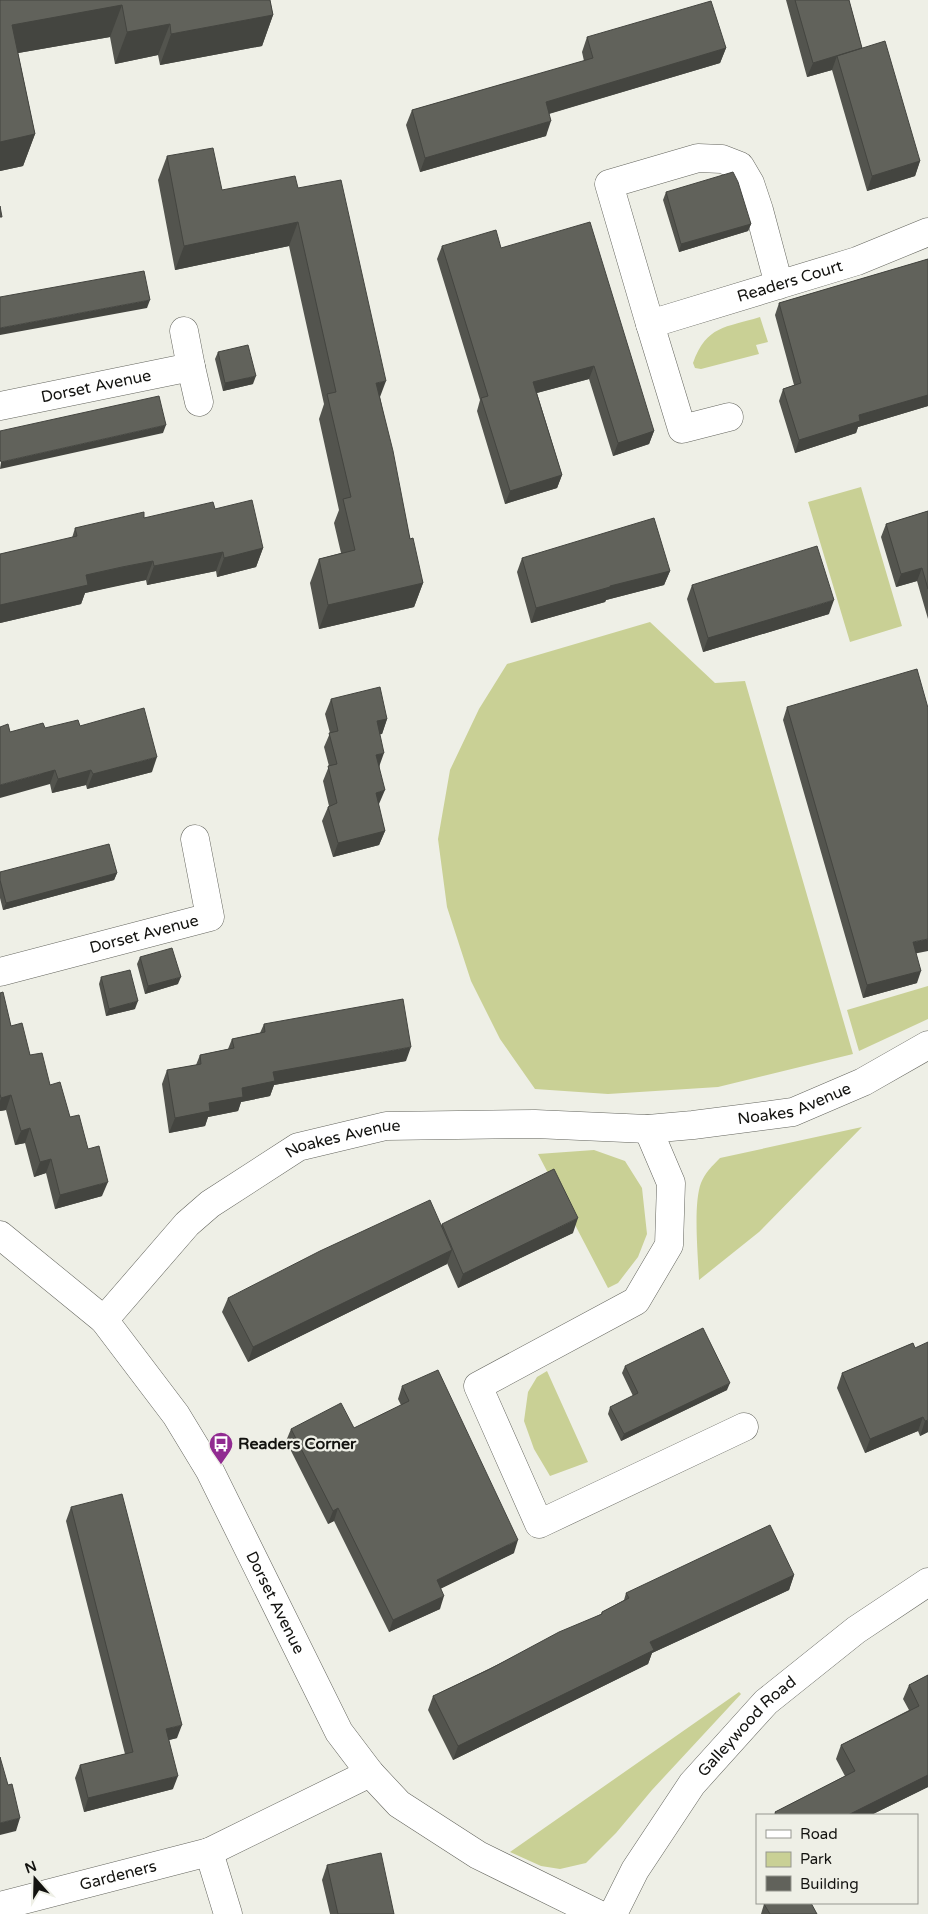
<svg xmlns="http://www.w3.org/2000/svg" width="928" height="1914" font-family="'Varela Round',sans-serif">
<rect width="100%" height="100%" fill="#eeefe6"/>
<!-- green -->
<path fill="#c9d095" d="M760,317L768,342L756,345L759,354L701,369L695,368L693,363C707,325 725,328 760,317Z
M861,487L902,626L850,642L808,502Z
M650,622L715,683L745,681L853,1054L718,1087L608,1094L535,1089L500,1039L471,981L447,907L438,839L450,770L479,709L507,664Z
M928,986V1019L859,1051L847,1010Z
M862,1127L759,1232L699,1280C698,1255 693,1204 701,1183C705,1173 712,1166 720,1158Z
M594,1150L625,1161L642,1188L647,1234L638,1257L618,1283L608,1288L538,1154Z
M547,1371L588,1462L550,1476L534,1449L524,1421L528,1392L537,1377Z
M739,1692L741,1694L652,1790L616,1833L586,1863L560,1869L541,1866L510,1852Z"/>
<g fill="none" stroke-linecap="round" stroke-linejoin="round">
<defs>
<g id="minor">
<path id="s1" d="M779,285L759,210L750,183L740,166L722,159L698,158L609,184L650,324L857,261L928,232"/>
<path d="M650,324L682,429L729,417"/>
<path d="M184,331L191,367"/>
<path id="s2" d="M0,406L191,367L199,402"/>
<path id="s3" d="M0,972L210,917L195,839"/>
<path d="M648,1129L671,1183L669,1245L636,1301L478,1386L539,1524L744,1427"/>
<path id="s4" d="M0,1235L104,1320L176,1415L210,1471L339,1732L370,1773L399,1804L478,1855L598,1914"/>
<path id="s5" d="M104,1320L187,1224L210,1204L298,1147L386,1126L535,1124L648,1129L693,1125L793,1112L863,1082L928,1045"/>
<path d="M209,1852L228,1914"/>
<path id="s6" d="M0,1906L209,1852L370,1773"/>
<path id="s7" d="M613,1914L635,1870L692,1784L766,1702L856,1630L928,1582"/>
</g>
</defs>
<!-- minor casing -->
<use href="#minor" stroke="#64655e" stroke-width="29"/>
<!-- minor -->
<use href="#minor" stroke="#fff" stroke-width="28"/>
</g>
<!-- wall -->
<path fill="#53544e" d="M0,0H270L273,15L262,46L160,65L158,55L115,64L110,37L18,53L35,134L23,166L0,171Z
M786,0H849L862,48L920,161L915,176L867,191L832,70L807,77Z
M587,37L726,48L720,63L549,114L546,136L420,172L406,125L412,110L584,61L582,52Z
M167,156L222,190L298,188L380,397L410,539L423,583L414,607L319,629L310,583L319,559L341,553L334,523L339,510L319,419L324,404L289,246L175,270L158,180Z
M666,192L751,224L748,231L679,252L663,200Z
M442,246L501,248L654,431L649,444L613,456L589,379L537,393L562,475L557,488L505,504L477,411L480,400L437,259Z
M928,259V406L858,427L856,433L795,453L779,401L783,389L794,385L775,315L779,303Z
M218,352L253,384L223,391L215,359Z
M215,509L263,548L256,567L217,577L216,571L147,585L146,580L115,586L85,593L81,604L0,623V554L72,538L75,528L144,518Z
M928,511V619L917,581L896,587L881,537L886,524Z
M522,558L670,571L664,585L606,600L605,602L531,623L517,572Z
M692,585L829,614L703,652L687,599Z
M331,699L387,719L382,734H380L379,804L378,805L385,831L379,845L333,857L322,821L328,807L329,806L323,781L329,766L324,747L330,733L325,714Z
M787,707L916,953L917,983L863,998L783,720Z
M80,726L152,772L87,789L86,785L52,793L50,784L10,732Z
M0,872L117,873L114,880L3,910L0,898Z
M140,957L178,984L145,994L137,964Z
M101,977L135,1009L106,1016L99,984Z
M0,993L11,1026L50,1085L88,1149L102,1196L55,1209L46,1173L34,1177L25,1143L15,1145L6,1110L0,1111Z
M264,1024L406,1061L274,1085L270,1096L241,1102L238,1111L208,1117L205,1126L169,1133L162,1084L167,1070L196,1065L200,1055L228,1049L232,1039L260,1033Z
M442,1224L573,1233L458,1288L447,1263V1264L248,1362L222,1312L228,1298L441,1226Z
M913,1343L928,1432L920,1436L918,1431L865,1453L837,1388L842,1373Z
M625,1366L727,1390L621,1441L608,1414L610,1407L633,1396L622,1373Z
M402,1386L514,1553L441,1588L440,1609L389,1632L334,1521L328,1524L286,1441L291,1429L354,1428L401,1405L398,1399Z
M71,1507L177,1738L169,1740L173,1789L84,1812L75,1778L80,1765L125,1754L66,1521Z
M794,1575L789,1590L652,1653L648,1664L453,1760L428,1710L433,1696L601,1614L602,1612L624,1600L626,1593Z
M928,1675V1787L871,1815H774L775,1812L845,1776L836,1759L841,1745L909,1710L903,1699L909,1685Z
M327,1865L394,1914H330L322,1880Z
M764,1904L817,1914H761Z"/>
<!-- shaded-wall -->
<path fill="#444540" d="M122,5L110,37L1,56L12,25Z
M273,15L262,46L160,65L171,34Z
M170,24L158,55L115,64L127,32Z
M726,48L720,63L541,116L546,102Z
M862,48L837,56L832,70L807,77L813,63Z
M551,121L546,136L420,172L425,158Z
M35,134L23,166L0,171V142Z
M920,161L915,176L867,191L872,176Z
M298,222L289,246L175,270L184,246Z
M751,224L748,231L679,252L681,244Z
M150,300L147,308L0,335V328Z
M594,366L589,379L529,395L533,382Z
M256,376L253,384L223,391L225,383Z
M386,381L377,405L376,383Z
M928,395V406L858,427L856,433L795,453L799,440L859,415Z
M166,425L163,433L0,469L1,462Z
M654,431L649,444L613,456L618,443Z
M562,475L557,488L505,504L510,491Z
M263,548L256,567L217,577L224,558Z
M223,552L216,571L147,585L154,566Z
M153,561L146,580L85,593L81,604L0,623V605L86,575Z
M922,568L917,581L896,587L901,574Z
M670,571L664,585L606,600L605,602L531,623L536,608L610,586Z
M423,583L414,607L319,629L328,605Z
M834,600L829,614L703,652L708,638Z
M387,719L382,734L372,736L377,721Z
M384,753L379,767L376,755Z
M157,757L152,772L87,789L93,774Z
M55,770L50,784L0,798V785Z
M91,770L86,785L52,793L58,779Z
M385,790L379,804L370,807L376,793Z
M385,831L379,845L333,857L338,843Z
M117,873L114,880L3,910L6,903Z
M928,939V951L908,955L913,942Z
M921,971L917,983L863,998L867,985Z
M181,977L178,984L145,994L148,986Z
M138,1001L135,1009L106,1016L109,1009Z
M411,1047L406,1061L274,1085L270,1096L241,1102L238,1111L208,1117L205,1126L169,1133L175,1118L209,1103L273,1072Z
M11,1095L6,1110L0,1111V1101L1,1098Z
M30,1128L25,1143L15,1145L21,1131Z
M51,1159L46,1173L34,1177L40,1162Z
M108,1182L102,1196L55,1209L60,1195Z
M578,1218L573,1233L458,1288L463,1274Z
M452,1250L447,1264L248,1362L253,1347Z
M730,1383L727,1390L621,1441L624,1434Z
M923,1417L918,1431L865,1453L870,1439Z
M928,1420V1432L920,1436L925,1421Z
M338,1508L334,1521L328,1524L333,1511Z
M518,1540L514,1553L432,1593L437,1580Z
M794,1575L789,1590L652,1653L648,1664L453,1760L458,1746L650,1642Z
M444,1596L440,1609L389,1632L393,1620Z
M182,1725L177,1738L161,1742L166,1729Z
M928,1769V1787L871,1815H848Z
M178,1776L173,1789L84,1812L88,1798Z
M20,1818L16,1831L0,1835V1823Z"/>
<!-- building -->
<path fill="#61625b" stroke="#444540" d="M0,0H270L273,15L171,34L170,24L127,32L122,5L12,25L35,134L0,142Z
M795,0H849L862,48L813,63Z
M711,1L726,48L546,102L551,121L425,158L412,110L593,58L587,37Z
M885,41L920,161L872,176L837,56Z
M213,148L222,190L295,176L298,188L341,180L386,381L376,383L393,451L410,539L413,538L423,583L328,605L319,559L355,550L343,499L351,497L327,394L336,392L298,222L184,246L167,156Z
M733,172L738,182L751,224L681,244L666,192Z
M0,206L2,217H0Z
M590,222L654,431L618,443L594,366L533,382L562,475L510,491L481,398L488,396L442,246L496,230L501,248Z
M928,259V395L859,415L860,421L799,440L783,389L801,383L779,303Z
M144,271L150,300L0,328V297Z
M248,345L256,376L225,383L218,352Z
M159,396L166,425L1,462L0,459V431Z
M252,500L263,548L224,558L223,552L154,566L153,561L122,567L86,575L88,585L0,605V554L77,536L75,528L144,512V518L213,502L215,509Z
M928,511V589L922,568L901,574L886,524Z
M654,518L670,571L610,586V587L536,608L522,558Z
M817,546L834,600L708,638L692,585Z
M917,669L928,708V939L913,942L921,971L867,985L787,707Z
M380,687L387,719L377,721L384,753L376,755L385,790L376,793L385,831L338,843L328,807L337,803L328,766L337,764L329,733L338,731L331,699Z
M144,708L157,757L93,774L91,770L58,779L55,770L0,785V727L8,724L10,732L43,723L45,728L78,720L80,726Z
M109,844L117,873L6,903L0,880V872Z
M172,948L181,977L148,986L140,957Z
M130,970L138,1001L109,1009L101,977Z
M3,992L11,1026L22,1023L30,1055L42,1053L50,1085L60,1082L70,1117L79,1115L88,1149L99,1146L108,1182L60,1195L51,1159L40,1162L30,1128L21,1131L11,1095L1,1098L0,1094V993Z
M403,999L411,1047L273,1072L275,1081L242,1088L243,1097L209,1103L210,1111L175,1118L167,1070L201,1064L200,1055L234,1048L232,1039L265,1032L264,1024Z
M554,1169L578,1218L463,1274L442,1224Z
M430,1200L452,1250L253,1347L228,1298L320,1251Z
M703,1328L730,1383L624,1434L610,1407L638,1393L625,1366Z
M928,1342V1420L925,1421L923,1417L870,1439L842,1373L913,1343L915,1348Z
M438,1370L518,1540L437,1580L444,1596L393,1620L338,1508L333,1511L291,1429L341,1403L354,1428L409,1401L402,1386Z
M122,1494L182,1725L166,1729L178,1776L88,1798L80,1765L133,1752L71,1507Z
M770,1525L794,1575L650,1642L654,1650L458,1746L433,1696L490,1669L559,1632L602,1614V1612L629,1598L626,1593Z
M928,1675V1775L848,1815H777L775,1812L855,1771L841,1745L919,1706L909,1685Z
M0,1757L8,1785L12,1784L20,1818L0,1823Z
M381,1853L394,1914H338L327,1865Z
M766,1903H811L817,1914H770L764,1904Z"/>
<!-- icons -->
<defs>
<symbol id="bus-pin" viewBox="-11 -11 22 30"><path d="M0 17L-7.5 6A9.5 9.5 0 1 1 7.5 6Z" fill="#912b91" stroke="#eeefe6"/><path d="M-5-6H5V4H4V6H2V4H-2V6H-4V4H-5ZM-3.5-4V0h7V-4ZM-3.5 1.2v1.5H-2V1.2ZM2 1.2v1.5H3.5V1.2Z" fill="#fff"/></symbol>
</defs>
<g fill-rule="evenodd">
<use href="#bus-pin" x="207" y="1430" width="28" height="38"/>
</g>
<g text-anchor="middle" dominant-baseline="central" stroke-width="4.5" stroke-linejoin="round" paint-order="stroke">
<!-- street labels -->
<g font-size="16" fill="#131310" stroke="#eeefe6">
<text stroke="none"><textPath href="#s1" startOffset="554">Readers Court</textPath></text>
<text stroke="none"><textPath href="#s2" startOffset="98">Dorset Avenue</textPath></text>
<text stroke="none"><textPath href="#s3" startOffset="149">Dorset Avenue</textPath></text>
<text stroke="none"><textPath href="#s5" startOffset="764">Noakes Avenue</textPath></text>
<text stroke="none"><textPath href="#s5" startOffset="308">Noakes Avenue</textPath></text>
<text stroke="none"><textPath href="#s4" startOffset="466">Dorset Avenue</textPath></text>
<text stroke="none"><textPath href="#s7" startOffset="232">Galleywood Road</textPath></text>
<text stroke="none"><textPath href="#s6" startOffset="122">Gardeners</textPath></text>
</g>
<!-- poi labels -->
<g font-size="16" font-weight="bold" fill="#131310" stroke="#eeefe6" text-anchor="start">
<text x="238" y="1444">Readers Corner</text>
</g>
</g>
<!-- legend -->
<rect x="756" y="1814" width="162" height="90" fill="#eeefe6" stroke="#969790"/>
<rect x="766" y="1830" width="25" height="8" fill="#ffffff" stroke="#969790"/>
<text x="800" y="1839" font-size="15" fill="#131310">Road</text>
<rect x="766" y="1852" width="25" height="15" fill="#c9d095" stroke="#969790"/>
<text x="800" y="1864" font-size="15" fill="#131310">Park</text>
<rect x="766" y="1876" width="25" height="15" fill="#61625b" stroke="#969790"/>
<text x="800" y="1889" font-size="15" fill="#131310">Building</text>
<!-- north arrow -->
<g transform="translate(35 1879) rotate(340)" stroke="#eeefe6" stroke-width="4" paint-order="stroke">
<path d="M0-4L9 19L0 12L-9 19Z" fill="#131310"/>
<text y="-8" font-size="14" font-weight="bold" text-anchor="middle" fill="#131310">N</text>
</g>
</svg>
